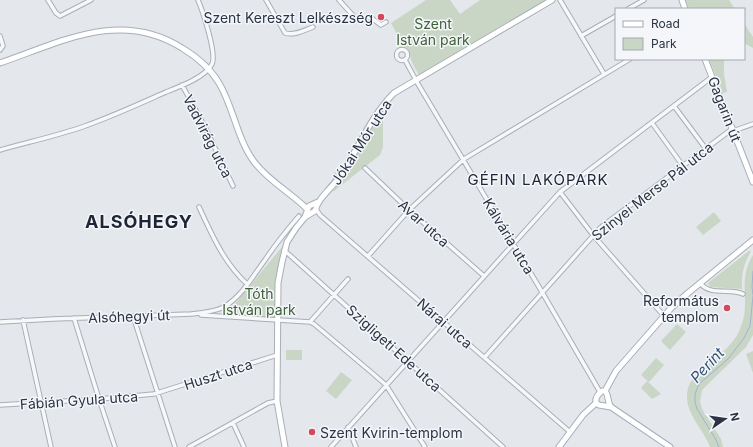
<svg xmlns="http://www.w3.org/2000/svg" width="753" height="447" font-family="Inter,sans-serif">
<rect width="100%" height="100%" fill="#e4e7ec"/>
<!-- green -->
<path fill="#c9d6c5" d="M426,0H450L460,14L480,0H547L419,75C417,71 414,67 412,62C409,56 412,49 403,46L391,23Z
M686,0H729L735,9H689Z
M744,23L753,37V48L744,43Z
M709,59H724V74L727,92L723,93Z
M382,112L383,113V147L380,155L334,191H333C352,167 365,138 382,112Z
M714,212L721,221L703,235L696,227Z
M282,247L276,285L277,318L233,316L234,305Z
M749,251H751C744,264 741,274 742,289L711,287L709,285L708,283Z
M753,255V335L746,347L702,390L700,401L702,409L721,439L723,447H710C703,427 682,412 688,388C692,374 714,361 724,351C731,344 738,336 741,326C751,303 737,279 753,255Z
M677,324L686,332L670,350L661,341Z
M286,350H302V360H286Z
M753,351V373L746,354Z
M656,358L664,365L649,382L641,375Z
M341,372L352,380L336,399L326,391Z
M647,381L661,394L652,399L641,388Z"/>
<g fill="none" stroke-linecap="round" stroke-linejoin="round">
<!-- stream -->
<path stroke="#9fb4cc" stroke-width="1" d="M368,123L374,113
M348,158L358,142
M334,179L335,173
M326,188L342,169
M753,271L752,287L753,295
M719,447L715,438L697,409L695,402V394L699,384L728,359L744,338L750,326L753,296"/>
<defs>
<path id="street" d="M48,0L56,13L60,16L91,0
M266,0L285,33C294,36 305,30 313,27
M339,0L357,20H363L370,17L381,25L386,22
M560,0L604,74
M628,9L644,0
M0,36L3,46L0,50
M581,36L616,16
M396.5 55a5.5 5.5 0 1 1 11 0a5.5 5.5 0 1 1-11 0Z
M405,60L418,84L542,292L600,392
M182,85L205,127L233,186
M674,106L706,149
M652,123L683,166
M733,131L753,124
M0,150C28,142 57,136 85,126C113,116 139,104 166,92C179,87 206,77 212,64C217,54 203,12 198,0
M365,168L409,210L484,276
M560,192L593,235L664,316
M199,207C212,235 224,263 247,284
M316,209L320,215L570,432
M284,250L503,447
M368,256L409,210L464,159L630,59
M700,283C711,297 730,287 743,294
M225,306L226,316
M201,315L310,322L314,324L371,372L386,385L425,447
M133,316L175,447
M74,318L99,399L115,447
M23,320L51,447
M0,322L53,319L191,314C202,313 214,312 224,307C242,296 253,276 265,260C275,245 287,230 299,216
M310,322L348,279
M485,357L600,228L732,129
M0,405L99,399L154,394L277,355
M233,423L244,447
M348,427L356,447
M189,447L268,403L277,401
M331,447L560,192L712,77"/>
<path id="secondary" d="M682,0L685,9
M705,59L753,182
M0,63C61,42 121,9 182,48C197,57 210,68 219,83C234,108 237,140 255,163C270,182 291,193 307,209
M305,217L315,211C318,198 330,190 338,179C358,151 369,118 394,93L552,0
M605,391L616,371L672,307L688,293L753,240
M605,391C609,395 607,402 611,407
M596,403L599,405L611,407L670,447
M596,403C595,398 598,394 602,391H605
M285,447L277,401L278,283L282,262L287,242L296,228L305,217L309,206L318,202
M559,447L583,415L596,403"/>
</defs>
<!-- street casing -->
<use href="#street" stroke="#a9aeb7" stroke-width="5.5"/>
<!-- secondary casing -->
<use href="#secondary" stroke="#a9aeb7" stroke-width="7"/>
<!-- street -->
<use href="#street" stroke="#f7f8fa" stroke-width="3.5"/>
<!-- secondary -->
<use href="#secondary" stroke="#fff" stroke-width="5"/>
</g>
<!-- markers -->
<g fill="#d1495b" stroke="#f4f6f9" stroke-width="1.5">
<circle cx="381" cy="17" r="4"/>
<circle cx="727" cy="308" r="4"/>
<circle cx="312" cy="432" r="4"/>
</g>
<g text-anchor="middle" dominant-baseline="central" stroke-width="3" stroke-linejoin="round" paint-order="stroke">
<!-- poi labels -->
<g font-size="14" fill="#2b3445" stroke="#f4f6f9" text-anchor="end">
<text x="373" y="17">Szent Kereszt Lelkészség</text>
<text x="719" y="300">Református<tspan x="719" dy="16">templom</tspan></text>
<text x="320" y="432" text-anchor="start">Szent Kvirin-templom</text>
</g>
<!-- park labels -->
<g font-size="14" fill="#3f6138" stroke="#f4f6f9">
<text x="433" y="23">Szent<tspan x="433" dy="16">István park</tspan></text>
<text x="259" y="293">Tóth<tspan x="259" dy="16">István park</tspan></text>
</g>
<!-- street labels -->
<g font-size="14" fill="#2b3445" stroke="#f4f6f9">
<text transform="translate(725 109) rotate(69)">Gagarin út</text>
<text transform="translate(208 136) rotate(63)">Vadvirág utca</text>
<text transform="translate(361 142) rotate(-57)">Jókai Mór utca</text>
<text transform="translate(652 191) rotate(-38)">Szinyei Merse Pál utca</text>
<text transform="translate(424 223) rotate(42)">Avar utca</text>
<text transform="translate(509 236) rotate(59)">Kálvária utca</text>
<text transform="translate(129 316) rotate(-2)">Alsóhegyi út</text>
<text transform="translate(445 323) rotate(41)">Nárai utca</text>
<text transform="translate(394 348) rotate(42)">Szigligeti Ede utca</text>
<text transform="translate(218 374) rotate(-18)">Huszt utca</text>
<text transform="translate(79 400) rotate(-4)">Fábián Gyula utca</text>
</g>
<!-- neighbourhood labels -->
<g font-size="15" letter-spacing="1" fill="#1d2536" stroke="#f4f6f9">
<text x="538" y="179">GÉFIN LAKÓPARK</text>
</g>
<!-- water labels -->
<g font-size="15" font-style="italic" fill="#34527a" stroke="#f4f6f9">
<text transform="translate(707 365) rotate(-47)">Perint</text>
</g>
<!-- district labels -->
<g font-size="18" font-weight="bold" letter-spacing="1" fill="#1d2536" stroke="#f4f6f9">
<text x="139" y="221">ALSÓHEGY</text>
</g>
</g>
<!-- legend -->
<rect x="615" y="8" width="130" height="52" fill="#f4f6f9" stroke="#a4a8b1"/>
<rect x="623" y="21" width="20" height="6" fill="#ffffff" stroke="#a4a8b1"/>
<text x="651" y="28" font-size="12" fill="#2b3445">Road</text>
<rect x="623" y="38" width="20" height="12" fill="#c9d6c5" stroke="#a4a8b1"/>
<text x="651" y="48" font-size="12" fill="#2b3445">Park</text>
<!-- north arrow -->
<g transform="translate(725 419) rotate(77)" stroke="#f4f6f9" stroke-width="3" paint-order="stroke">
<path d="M0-3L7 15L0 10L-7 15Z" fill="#2b3445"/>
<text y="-6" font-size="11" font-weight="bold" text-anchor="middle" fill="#2b3445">N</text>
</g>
</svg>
